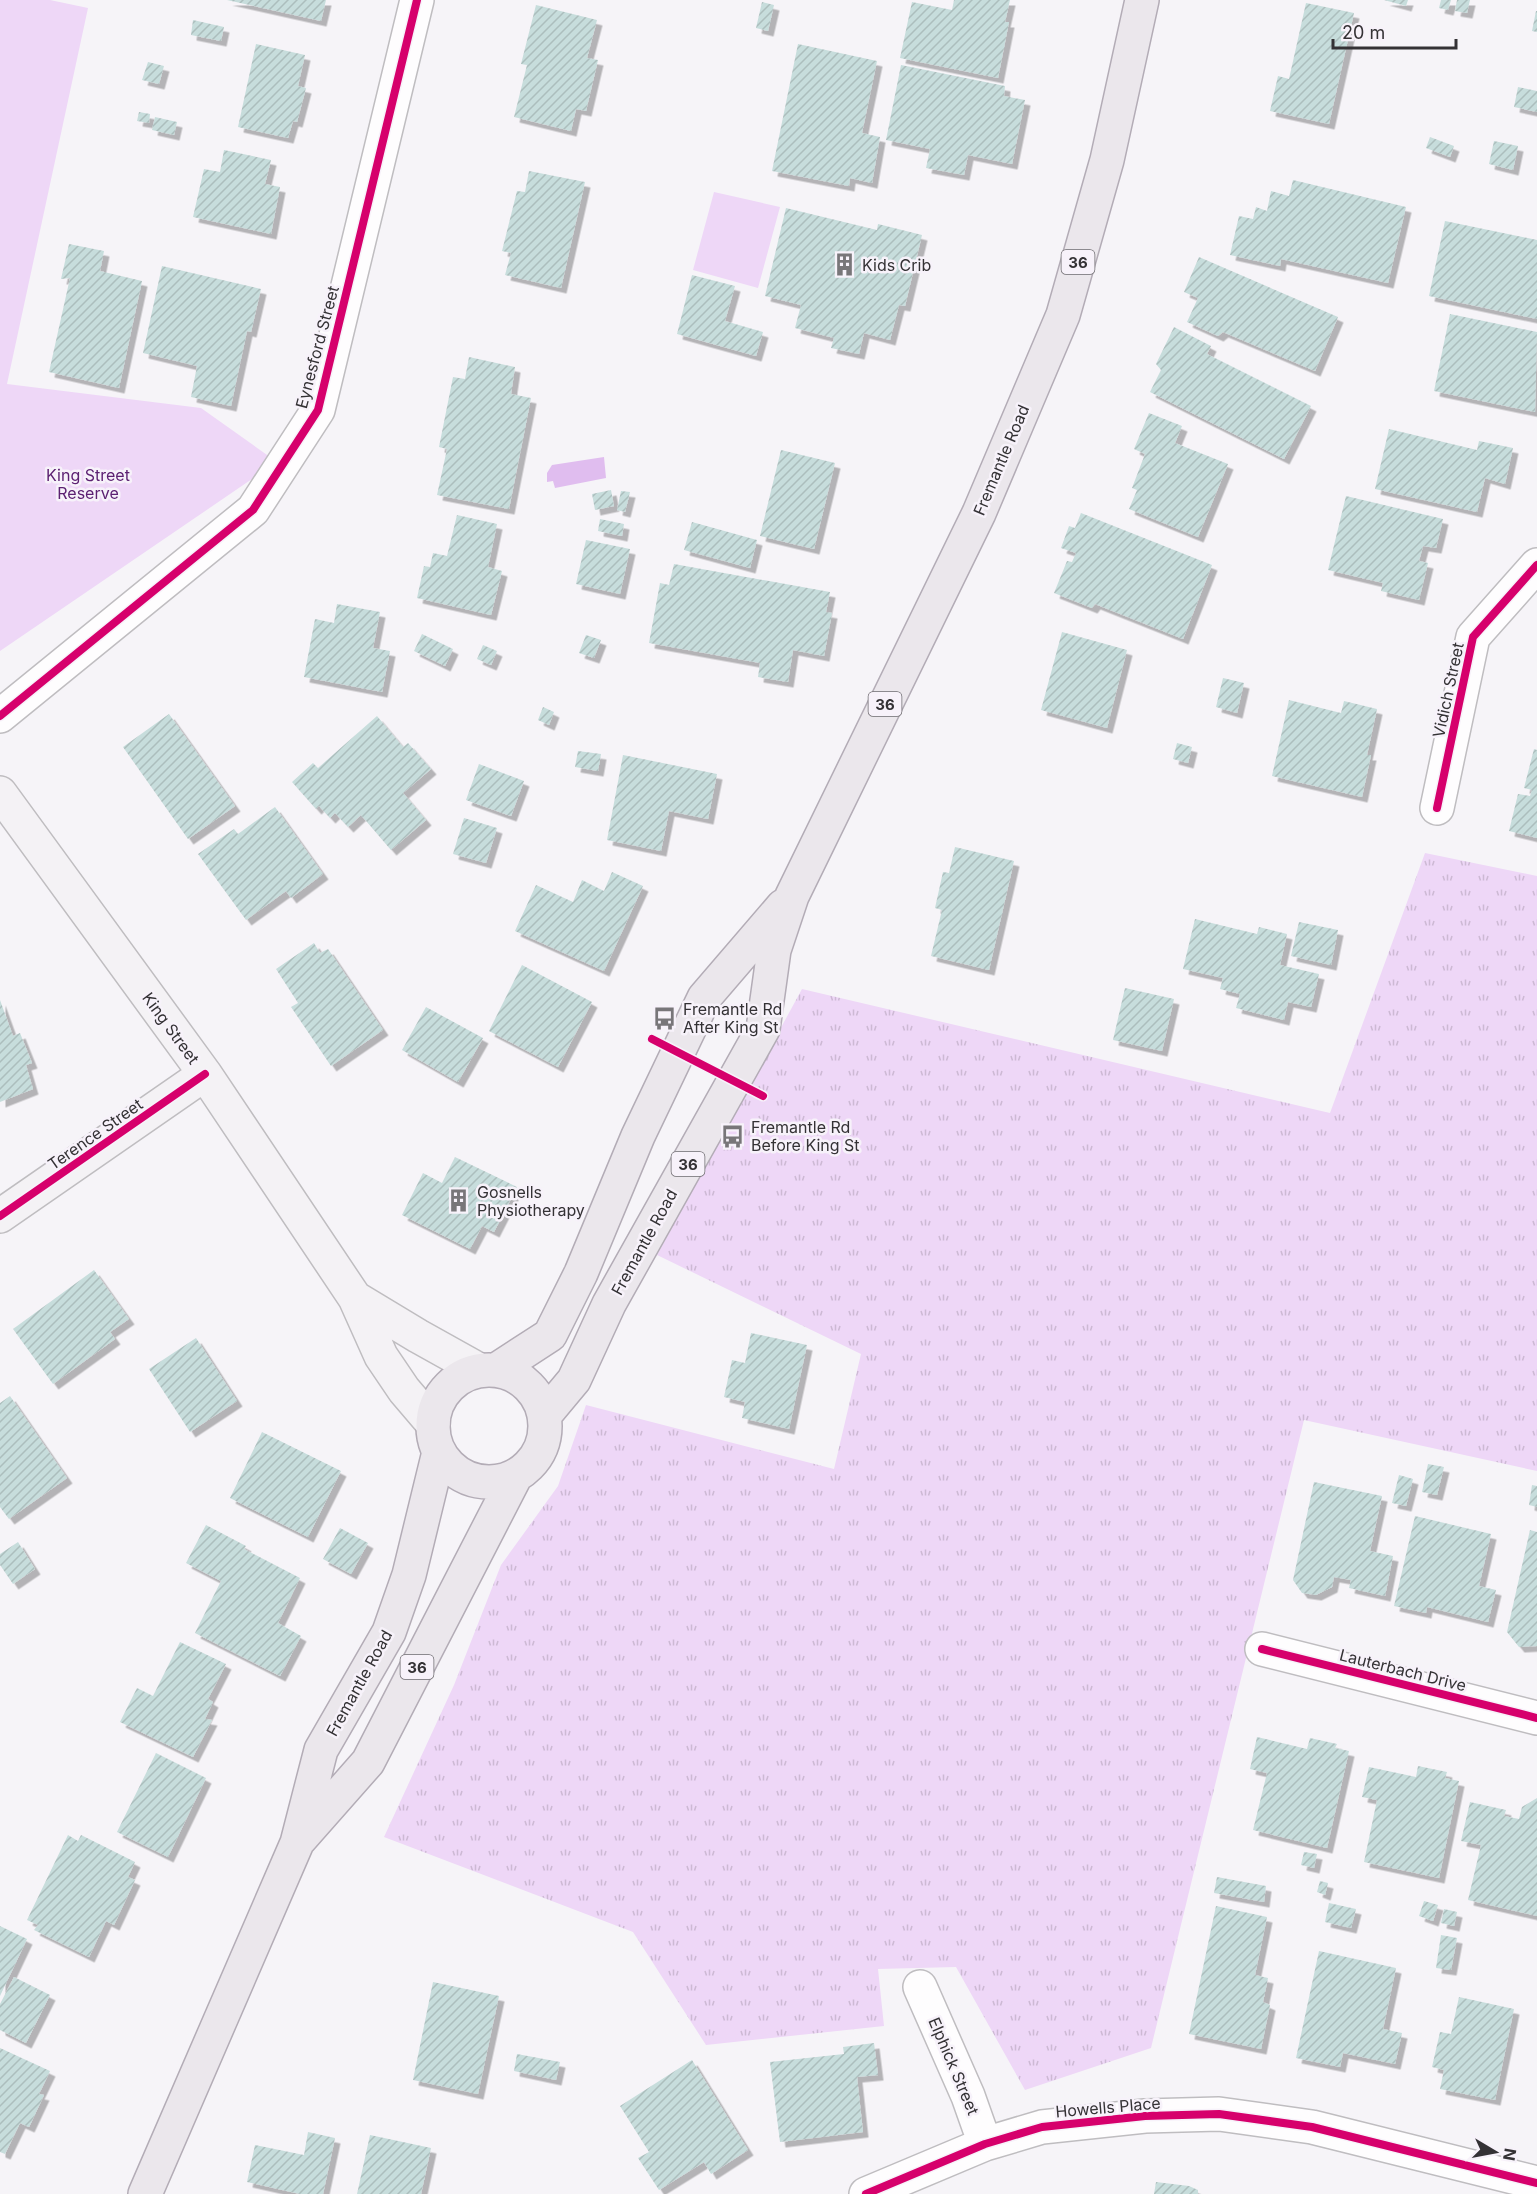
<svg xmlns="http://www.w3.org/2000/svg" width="1537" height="2194" font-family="Inter,sans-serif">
<defs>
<pattern id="grass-tufts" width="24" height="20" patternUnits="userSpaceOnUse" patternTransform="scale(1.5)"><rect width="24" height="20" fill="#eed7f7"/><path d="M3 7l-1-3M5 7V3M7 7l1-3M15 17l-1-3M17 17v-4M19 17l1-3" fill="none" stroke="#cdb9d4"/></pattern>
<pattern id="building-hatch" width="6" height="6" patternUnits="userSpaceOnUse" patternTransform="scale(1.5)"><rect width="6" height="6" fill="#c7dddc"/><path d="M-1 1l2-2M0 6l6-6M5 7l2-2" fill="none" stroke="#acbebd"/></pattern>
<filter id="shadow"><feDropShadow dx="5.5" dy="5.5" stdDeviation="0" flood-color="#0004"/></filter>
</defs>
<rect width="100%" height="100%" fill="#f6f4f8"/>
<!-- grass -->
<path fill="url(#grass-tufts)" d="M1425,853L1537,876V1471L1304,1420L1151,2048L1025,2090L956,1967L878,1969L884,2026L706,2045L633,1932L384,1837L454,1685L501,1565L558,1486L586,1405L834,1469L861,1354L657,1255L802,989L1330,1113Z"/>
<!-- green -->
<path fill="#eed7f7" d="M0,0H50L88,8L7,384L201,408L277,462L0,651Z
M714,192L780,207L758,288L693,270Z"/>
<!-- water -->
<path fill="#e0bdef" d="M604,457L606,478L555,488L553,481L547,482V473L552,465Z"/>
<!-- building -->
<path fill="url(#building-hatch)" filter="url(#shadow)" d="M227,0H326L321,21Z
M954,0H1010L1005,22H1009L998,78L900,58L912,2L952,10Z
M1384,0H1408L1406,6Z
M1441,0H1451L1448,10L1439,8Z
M1457,0H1470L1467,13L1455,11Z
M762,2L774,5L768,31L756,28Z
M1306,3L1354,13L1329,124L1270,111L1278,76L1289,79Z
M536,5L597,20L587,58L598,60L586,111L576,109L571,131L514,117L527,65L521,64Z
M1536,11H1537V32L1532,31Z
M193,20L224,27L221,41L191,35Z
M256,44L305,55L298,86L306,88L297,122L293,121L288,138L238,127Z
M798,44L877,61L862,133L880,137L872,183L850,178L849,186L772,171Z
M148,62L164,66L159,84L142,80Z
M901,65L1005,86L1004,96L1025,100L1012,164L968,155L964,175L926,168L930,149L886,140Z
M1518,87L1537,91V112L1514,107Z
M139,112L150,114L149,123L137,121Z
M155,117L177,122L174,135L152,130Z
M1430,137L1454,146L1450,157L1426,148Z
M1494,141L1518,146L1513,170L1489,164Z
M224,150L271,160L265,184L280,187L271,234L193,217L204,169L220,172Z
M529,171L585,182L561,288L505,275L511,253L502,251L517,191L525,192Z
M1293,180L1406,207L1388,283L1281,259L1280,266L1230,255L1239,216L1253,219L1256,207L1267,211L1271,191L1289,196Z
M786,208L877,230L878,224L922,235L905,306L899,305L890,340L864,333L859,354L831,348L834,338L795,328L801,305L765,296Z
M1445,221L1537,240V319L1429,296Z
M69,244L104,251L100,271L142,281L119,388L49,372L70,278L61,279Z
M1199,257L1338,317L1315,371L1223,332L1218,336L1187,322L1198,298L1184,292Z
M162,266L261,289L251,332L247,331L231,406L191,397L197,366L143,353Z
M692,275L735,286L725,321L763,332L756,356L677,334Z
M1450,314L1537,332L1535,412L1434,391Z
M1174,327L1211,346L1207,354L1311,406L1284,459L1150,392L1161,370L1156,364Z
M469,357L515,367L511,394L531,398L509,509L437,495L447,449L439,447L453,377L465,379Z
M1149,413L1182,426L1175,443L1228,464L1198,537L1129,509L1137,490L1132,488L1145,454L1134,449Z
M1389,429L1477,450L1479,441L1513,448L1505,484L1485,478L1477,512L1375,489Z
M781,450L835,463L814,549L760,536Z
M611,490L614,506L595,510L592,494Z
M621,491L630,492L625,512L617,510Z
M1346,496L1443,519L1436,548L1423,546L1419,561L1428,563L1419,600L1381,591L1383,583L1328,570Z
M1081,513L1212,565L1183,639L1095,604L1092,608L1054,593L1067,561L1072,562L1076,553L1061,548L1069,526L1075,528Z
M457,515L497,524L488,567L502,571L491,615L417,598L424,566L430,567L433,553L447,556Z
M600,519L624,524L622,536L598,531Z
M692,522L757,540L750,568L684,550Z
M586,540L630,549L620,594L576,584Z
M674,564L830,592L826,612L832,613L824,656L793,650L788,682L758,677L760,663L649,643L660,583L669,585Z
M337,604L380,612L373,648L390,651L382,692L304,677L315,619L334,623Z
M1062,632L1127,650L1107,728L1041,710Z
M422,634L453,649L445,666L414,651Z
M586,635L601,640L594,658L579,653Z
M483,645L497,651L491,665L477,659Z
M1223,678L1244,683L1237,713L1216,707Z
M1289,700L1341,713L1344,701L1377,709L1367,755H1371L1362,797L1272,776Z
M543,707L554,712L549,725L538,720Z
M169,714L235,806L188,839L123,747Z
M377,716L403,747L408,743L431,769L403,793L426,820L391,850L361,815L348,827L335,813L330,818L319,806L316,809L292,782L313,763L318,768Z
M1177,743L1192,747L1188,763L1173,759Z
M1534,749L1537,750V838L1509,831L1518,794L1530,796L1532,790L1524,788Z
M578,751L601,754L598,771L575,767Z
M623,755L717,774L708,819L669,811L661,851L607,840Z
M479,764L524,781L511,816L466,800Z
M275,807L323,874L291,898L286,891L246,920L198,854L234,829L238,834Z
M464,818L497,828L486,863L453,854Z
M955,847L1014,861L989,970L931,956L942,910L935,908L943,872L949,873Z
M612,872L643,886L604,971L515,931L536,885L573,902L582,880L604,891Z
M1195,919L1257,934L1259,927L1287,934L1280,965L1319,974L1311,1007L1288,1002L1284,1020L1236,1008L1240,994L1220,989L1223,978L1183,969Z
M1299,922L1338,930L1331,965L1291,956Z
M314,943L320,953L328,949L383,1030L331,1066L291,1007L298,1003L276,969Z
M522,965L592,1002L558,1067L489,1031Z
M1125,988L1174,999L1162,1051L1113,1040Z
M0,1000L13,1036L20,1033L32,1063L26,1065L33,1089L0,1102Z
M426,1007L483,1038L458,1082L402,1050Z
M455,1157L517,1187L494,1232L482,1226L470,1249L402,1215L423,1173L442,1183Z
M94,1270L129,1319L110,1332L115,1339L53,1384L13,1329Z
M751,1333L807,1345L789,1429L742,1418L745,1402L724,1397L732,1360L745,1363Z
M196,1338L237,1401L190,1432L149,1369Z
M10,1396L67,1478L9,1519L0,1507V1403Z
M262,1432L341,1471L308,1537L230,1498Z
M1428,1464L1444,1467L1437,1495L1422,1492Z
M1399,1475L1413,1479L1406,1506L1392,1503Z
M1314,1482L1382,1496L1370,1551L1393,1556L1385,1596L1349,1588L1351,1580L1334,1577L1332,1587L1316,1595L1302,1593L1293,1580Z
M1532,1485L1537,1486V1507L1529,1505Z
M1415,1516L1491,1534L1479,1586L1496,1590L1488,1622L1427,1607L1426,1613L1394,1606Z
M206,1525L246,1546L244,1549L300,1578L278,1623L301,1636L280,1676L195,1633L221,1581L186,1563Z
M340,1528L368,1543L351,1574L323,1559Z
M1530,1530L1537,1532V1646L1519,1647L1507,1632Z
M18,1542L35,1569L13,1584L0,1565V1554Z
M180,1642L226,1664L208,1699L213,1702L205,1719L212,1720L193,1757L120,1722L137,1688L153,1696Z
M1257,1737L1307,1749L1310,1738L1337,1744L1335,1748L1349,1751L1327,1848L1253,1830L1267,1773L1250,1769Z
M156,1753L206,1778L168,1857L117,1832Z
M1418,1766L1447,1772L1445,1778L1459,1781L1439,1878L1364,1862L1377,1800L1362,1797L1369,1767L1416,1777Z
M1537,1798V1916L1468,1900L1481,1845L1461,1841L1470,1802L1506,1810L1504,1816L1519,1819L1522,1807Z
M68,1835L78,1841L81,1835L135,1862L128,1877L135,1880L114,1925L106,1921L89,1957L34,1930L38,1925L27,1920Z
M1304,1852L1317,1854L1314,1868L1301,1865Z
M1217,1877L1266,1886L1264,1902L1214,1893Z
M1320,1881L1328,1883L1325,1895L1317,1892Z
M1424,1901L1438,1905L1433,1921L1419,1916Z
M1329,1903L1356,1909L1351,1928L1325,1922Z
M1216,1906L1267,1917L1255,1975L1268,1978L1263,2002L1270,2005L1261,2049L1189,2034Z
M1444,1909L1457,1912L1454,1926L1441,1923Z
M0,1926L27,1939L0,1996Z
M1441,1935L1457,1938L1451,1970L1436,1968Z
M1319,1951L1396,1968L1383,2029L1402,2033L1395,2064L1343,2053L1340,2067L1296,2058Z
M14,1977L50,1995L26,2043L0,2030V2004Z
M433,1982L499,1996L478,2094L413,2080Z
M1459,1997L1514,2009L1495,2100L1440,2089L1444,2070L1432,2067L1440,2032L1451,2034Z
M874,2043L878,2075L857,2077L863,2132L780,2142L770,2062L844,2054L843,2047Z
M0,2048L50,2071L39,2094L44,2095L29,2127L20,2123L5,2154L0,2152Z
M517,2054L560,2062L556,2080L514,2071Z
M692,2060L748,2150L711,2174L704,2162L659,2190L638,2158L649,2152L620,2106Z
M308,2132L335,2138L323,2194H300L247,2182L255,2145L304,2155Z
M370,2135L431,2148L421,2194H357Z
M1156,2182L1189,2186L1198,2190V2194H1154Z"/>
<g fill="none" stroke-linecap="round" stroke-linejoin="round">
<defs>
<path id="street" d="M0,716L253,510L318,410L417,0
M1437,808L1473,637L1537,565
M1262,1649L1537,1718
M920,1987L968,2096L985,2144
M866,2194L985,2144L1042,2127L1145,2116L1219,2114L1312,2127L1537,2183"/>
<path id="secondary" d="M0,793L205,1074L355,1298L381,1356L404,1390L433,1424
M0,1216L205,1074
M355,1298L418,1336L479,1370"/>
<path id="primary" d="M433 1426a56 56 0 1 1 112 0a56 56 0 1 1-112 0Z
M496,1370L550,1335L581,1273L638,1136L704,998L783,906
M544,1416L574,1380L609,1304L763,1029L774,950L792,896L979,513L1063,315L1107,160L1142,0
M300,1839L368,1762L515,1477
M145,2194L297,1843L321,1750L389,1632L409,1575L439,1452"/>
</defs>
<!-- street casing -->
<use href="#street" stroke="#bfbdc0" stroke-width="36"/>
<!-- secondary casing -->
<use href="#secondary" stroke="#bfbdc0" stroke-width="36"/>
<!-- primary casing -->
<use href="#primary" stroke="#b3acb6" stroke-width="36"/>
<!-- street -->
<use href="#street" stroke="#fefdfe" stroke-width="33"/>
<!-- secondary -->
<use href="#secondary" stroke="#f4f2f5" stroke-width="33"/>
<!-- primary -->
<use href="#primary" stroke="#ebe7ec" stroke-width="33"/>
<defs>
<path id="cycleway" d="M0,716L253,510L318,410L417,0
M1437,808L1473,637L1537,565
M652,1039L763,1096
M0,1216L205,1074
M1262,1649L1537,1718
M866,2194L985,2144L1042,2127L1145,2116L1219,2114L1312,2127L1537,2183"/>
</defs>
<!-- cycleway casing -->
<use href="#cycleway" stroke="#f7f2fa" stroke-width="11"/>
<!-- cycleway -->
<use href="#cycleway" stroke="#d6006c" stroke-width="8"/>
</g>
<!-- icons -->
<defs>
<symbol id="building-bare" viewBox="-9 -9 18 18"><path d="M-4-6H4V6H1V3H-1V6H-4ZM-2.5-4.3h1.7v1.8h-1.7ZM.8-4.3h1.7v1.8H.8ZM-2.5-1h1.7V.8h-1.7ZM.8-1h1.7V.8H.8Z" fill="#787679" stroke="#f7f2fa" stroke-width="2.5" paint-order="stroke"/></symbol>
<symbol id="bus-bare" viewBox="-9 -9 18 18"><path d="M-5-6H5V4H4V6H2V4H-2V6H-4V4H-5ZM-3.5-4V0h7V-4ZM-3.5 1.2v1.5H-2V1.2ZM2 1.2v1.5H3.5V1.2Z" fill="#787679" stroke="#f7f2fa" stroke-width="2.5" paint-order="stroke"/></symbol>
</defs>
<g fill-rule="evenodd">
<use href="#building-bare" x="828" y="248" width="33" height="33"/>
<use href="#bus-bare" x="648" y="1002" width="33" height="33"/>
<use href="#bus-bare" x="716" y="1120" width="33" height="33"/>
<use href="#building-bare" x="442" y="1184" width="33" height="33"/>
</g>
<g text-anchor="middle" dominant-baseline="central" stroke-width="5" stroke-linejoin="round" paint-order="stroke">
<!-- shield labels -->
<g fill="#f7f2fa" stroke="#6e6c70" stroke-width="1.5">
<rect x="1061.5" y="250" width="33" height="24" rx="4.5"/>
<rect x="868.5" y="692" width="33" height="24" rx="4.5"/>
<rect x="671.5" y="1152" width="33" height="24" rx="4.5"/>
<rect x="400.5" y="1655" width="33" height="24" rx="4.5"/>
</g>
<g font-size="15" font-weight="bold" fill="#343235">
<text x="1078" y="262">36</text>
<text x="885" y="704">36</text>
<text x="688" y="1164">36</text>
<text x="417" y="1667">36</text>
</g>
<!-- poi labels -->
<g font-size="16" fill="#343235" stroke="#f7f2fa" text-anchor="start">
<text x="862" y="265">Kids Crib</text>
<text x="683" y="1009">Fremantle Rd<tspan x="683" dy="18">After King St</tspan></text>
<text x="751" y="1127">Fremantle Rd<tspan x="751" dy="18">Before King St</tspan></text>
<text x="477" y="1192">Gosnells<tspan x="477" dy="18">Physiotherapy</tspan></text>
</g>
<!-- street labels -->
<g font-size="16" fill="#343235" stroke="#f7f2fa">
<text transform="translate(317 347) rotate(-75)">Eynesford Street</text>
<text transform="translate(1001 460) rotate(-67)">Fremantle Road</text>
<text transform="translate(1448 690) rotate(-78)">Vidich Street</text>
<text transform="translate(171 1028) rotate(54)">King Street</text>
<text transform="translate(95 1134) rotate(-35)">Terence Street</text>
<text transform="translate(644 1242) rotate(-61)">Fremantle Road</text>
<text transform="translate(1403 1670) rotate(14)">Lauterbach Drive</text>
<text transform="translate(359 1683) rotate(-61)">Fremantle Road</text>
<text transform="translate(954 2066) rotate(67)">Elphick Street</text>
<text transform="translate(1108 2107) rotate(-5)">Howells Place</text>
</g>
<!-- park labels -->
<g font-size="16" fill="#5c2172" stroke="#f7f2fa">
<text x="88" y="475">King Street<tspan x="88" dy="18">Reserve</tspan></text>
</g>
</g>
<!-- north arrow -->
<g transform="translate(1495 2152) rotate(100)" stroke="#f7f2fa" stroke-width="4.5" paint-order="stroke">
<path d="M0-4.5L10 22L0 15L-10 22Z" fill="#343235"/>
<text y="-9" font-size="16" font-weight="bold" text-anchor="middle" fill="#343235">N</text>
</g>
<!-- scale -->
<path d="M1333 39v9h123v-9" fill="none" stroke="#343235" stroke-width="3"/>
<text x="1342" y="39" font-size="18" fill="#343235" stroke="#f7f2fa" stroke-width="4.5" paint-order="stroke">20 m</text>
</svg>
